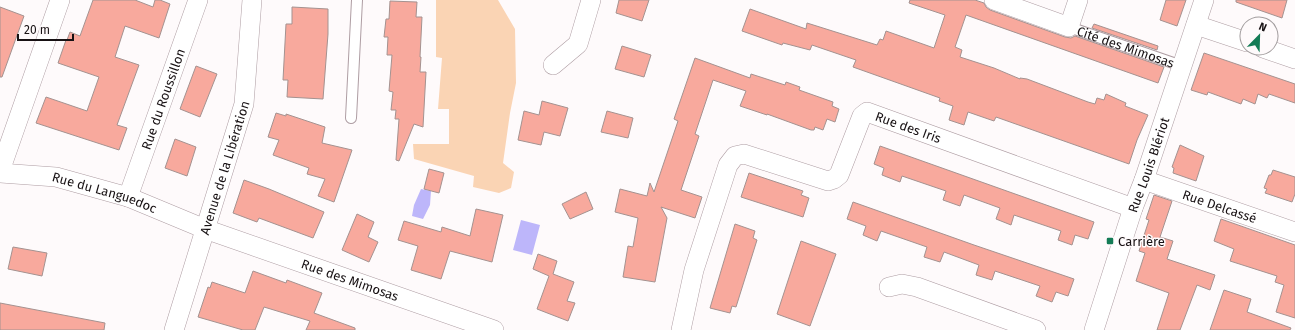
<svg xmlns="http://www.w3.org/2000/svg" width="1295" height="330" font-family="'Fira Sans',sans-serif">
<rect width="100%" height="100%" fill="#fefafb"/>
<!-- green -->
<path fill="#fad4b4" d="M436,0H498L515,29L516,83L510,113L503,163L514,172L511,188L499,193L473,187L474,176L414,159L413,144H449V109H438L442,58L436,57Z"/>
<!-- water -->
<path fill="#bdb6fa" d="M421,189L431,191L430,205L423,219L412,216L414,205Z
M521,220L540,225L532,255L513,250Z"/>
<!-- building -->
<path fill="#f8a99d" stroke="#a49290" d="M93,0H135L153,7L155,0H160L170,4L159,38L125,26L115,57L139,65L117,125L127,128L119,150L36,123L46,97L87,111L99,77L58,63L66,40H67L70,32L80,36Z
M619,0H649L642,21L616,13Z
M910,0H975L984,3L986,7L990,10L1065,37L1071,38L1075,36L1164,67L1158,83L966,15L955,47L962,50L960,57L994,68L1020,79V78L1027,79L1088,102L1095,104L1097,98L1104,100L1106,94L1126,103L1125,106L1148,115L1137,140L1129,164L996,117L994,121L968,112L964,125L949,120L953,106L939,101L940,98L853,67L856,60L812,45L810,50L783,43L782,45L742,31L750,9L806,29L807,23L877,45L880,39L883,40L886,31L934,48L945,15L909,3Z
M1166,0H1186L1177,26L1160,20Z
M1236,0H1287L1282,18L1236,2Z
M390,1L417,2L416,17H422L420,57H421L420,72H426L423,127L414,124L399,161L396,160L399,119H395L396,110H391L393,92L389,91L392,55H387L388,37H384L386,19H389Z
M0,7L24,16L2,77H0Z
M292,7L328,9V34L323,99L287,97L288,80H283L286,24H292Z
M1094,24L1158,46L1157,50L1092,28Z
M622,46L651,55L644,77L615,69Z
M1204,53L1295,84V103L1269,94L1267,98L1258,94L1255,104L1243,99L1241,104L1208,92L1207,95L1191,90Z
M695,58L750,78L751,74L785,85L786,82L800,87L799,90L833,102L832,106L839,109L835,122L827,119L823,130L815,127L814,130H811L767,114V115L740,106L746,91L713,80L695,134L699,136L681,190L702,197L695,218L661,207L667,218L655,282L623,277L628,246L633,247L638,218L615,212L620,189L647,196L650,183L654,192L678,121L674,119Z
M196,66L217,74L200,117L180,109Z
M542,101L568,108L560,136L544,132L541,145L518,140L524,111L539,115Z
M607,111L633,118L628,138L601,132Z
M276,113L286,116V114L325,127L322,143L352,150L334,202L318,196L325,179L307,174L309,168L273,155L279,140L268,137Z
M175,139L196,147L187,176L165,168Z
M1180,145L1204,156L1196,181L1173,173L1174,168L1172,167Z
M880,146L1094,222L1088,239L1075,235L1072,245L1058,240L1061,231L1014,215L1011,225L996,219L1000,208L964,195L960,206L943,200L946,191L902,176L900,182L882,175L884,168L874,164Z
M429,169L444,173L439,193L424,189Z
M1273,170L1295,177V194L1292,202L1265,193L1267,189L1264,188L1269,175H1271Z
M749,173L803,191L801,195L809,198L803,217L741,197Z
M244,180L269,189L324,212L313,238L259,218L257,222L233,213Z
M586,192L593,209L570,219L562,204Z
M1154,195L1172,201L1160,237L1173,241L1167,259L1215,275L1210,290L1197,285L1180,330H1157L1169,293L1136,281L1145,253L1139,251L1149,220L1146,219Z
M853,202L974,245L1074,279L1068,296L1056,292L1052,302L1036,296L1040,286L995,271L992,280L976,275L979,265L944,252L940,262L924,257L927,247L881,231L877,241L863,235L866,226L847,219Z
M476,209L503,215L492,262L450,251L441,279L411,270L418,246L398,240L404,221L441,232L442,227L470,236Z
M357,214L374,222L368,237L378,242L369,262L342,250Z
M1221,219L1295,245V318L1276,312L1284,285L1275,282L1277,276L1230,261L1234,249L1214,241Z
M735,224L755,231L753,238L757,240L736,307L732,306L730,313L710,308Z
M801,241L836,254L810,326L777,314Z
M13,247L47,253L42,276L8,269Z
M538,254L557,261L553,274L574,282L567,301L575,303L568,321L537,309L549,276L533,269Z
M253,271L286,283L287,280L322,293L314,313L355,328V330H306L310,321L264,307L255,330H243L198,317L208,287L210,288L212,282L245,293Z
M1224,290L1251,299L1247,312L1291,328L1290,330H1210Z
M0,303L105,323L104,330H0Z"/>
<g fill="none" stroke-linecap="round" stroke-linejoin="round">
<defs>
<g id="service">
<path id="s1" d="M1069,27L1182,66"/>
<path d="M351,118L357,0"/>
</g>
<g id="minor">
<path d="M994,0L1069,27L1078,0"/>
<path d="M1196,25L1247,42"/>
<path d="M1263,48L1295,59"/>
<path d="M553,65L578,44L591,0"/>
<path d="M0,171L60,0"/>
<path id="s2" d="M0,173L56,177L128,197L205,229L494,330"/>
<path id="s3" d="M1144,180L1295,232"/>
<path id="s4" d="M128,197L198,0"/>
<path d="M889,287L902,284L917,287L1036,330"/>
<path id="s5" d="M174,330L244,104L252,0"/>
<path id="s6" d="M681,330L694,270L728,165L735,156L744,154L828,181L834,179L839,175L862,116L867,112L1133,208"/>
<path id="s7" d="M1094,330L1133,208L1144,180L1204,0"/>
</g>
</defs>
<!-- service casing -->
<use href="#service" stroke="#ae9da3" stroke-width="12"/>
<!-- minor casing -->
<use href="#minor" stroke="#ae9da3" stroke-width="20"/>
<!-- service -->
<use href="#service" stroke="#fff" stroke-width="10"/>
<!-- minor -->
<use href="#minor" stroke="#fff" stroke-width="19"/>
</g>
<!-- markers -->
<rect fill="#147c56" stroke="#fefafb" stroke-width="1.5" x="1106" y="237" width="8" height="8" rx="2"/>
<g text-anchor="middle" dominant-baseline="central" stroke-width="3" stroke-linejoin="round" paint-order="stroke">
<!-- street labels -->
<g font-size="13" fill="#171113" stroke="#fefafb">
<text stroke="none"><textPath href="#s1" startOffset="60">Cité des Mimosas</textPath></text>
<text stroke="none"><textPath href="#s4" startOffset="104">Rue du Roussillon</textPath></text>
<text stroke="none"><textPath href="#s6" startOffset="407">Rue des Iris</textPath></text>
<text stroke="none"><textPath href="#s7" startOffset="174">Rue Louis Blériot</textPath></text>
<text stroke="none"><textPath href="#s5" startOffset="170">Avenue de la Libération</textPath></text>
<text stroke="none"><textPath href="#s2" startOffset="107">Rue du Languedoc</textPath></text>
<text stroke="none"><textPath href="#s3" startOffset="80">Rue Delcassé</textPath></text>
<text stroke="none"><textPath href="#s2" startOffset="368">Rue des Mimosas</textPath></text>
</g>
<!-- poi labels -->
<g font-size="13" fill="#171113" stroke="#fefafb" text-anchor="start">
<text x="1118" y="241">Carrière</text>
</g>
</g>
<!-- north arrow -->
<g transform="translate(1259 36) rotate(23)"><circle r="19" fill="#fefafb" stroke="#a29d9e"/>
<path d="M0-3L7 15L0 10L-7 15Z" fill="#147c56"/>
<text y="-6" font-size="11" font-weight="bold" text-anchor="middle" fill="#171113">N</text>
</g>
<!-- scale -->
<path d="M18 34v6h55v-6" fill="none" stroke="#171113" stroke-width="2"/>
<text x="24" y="34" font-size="12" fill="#171113" stroke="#fefafb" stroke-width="3" paint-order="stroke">20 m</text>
</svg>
